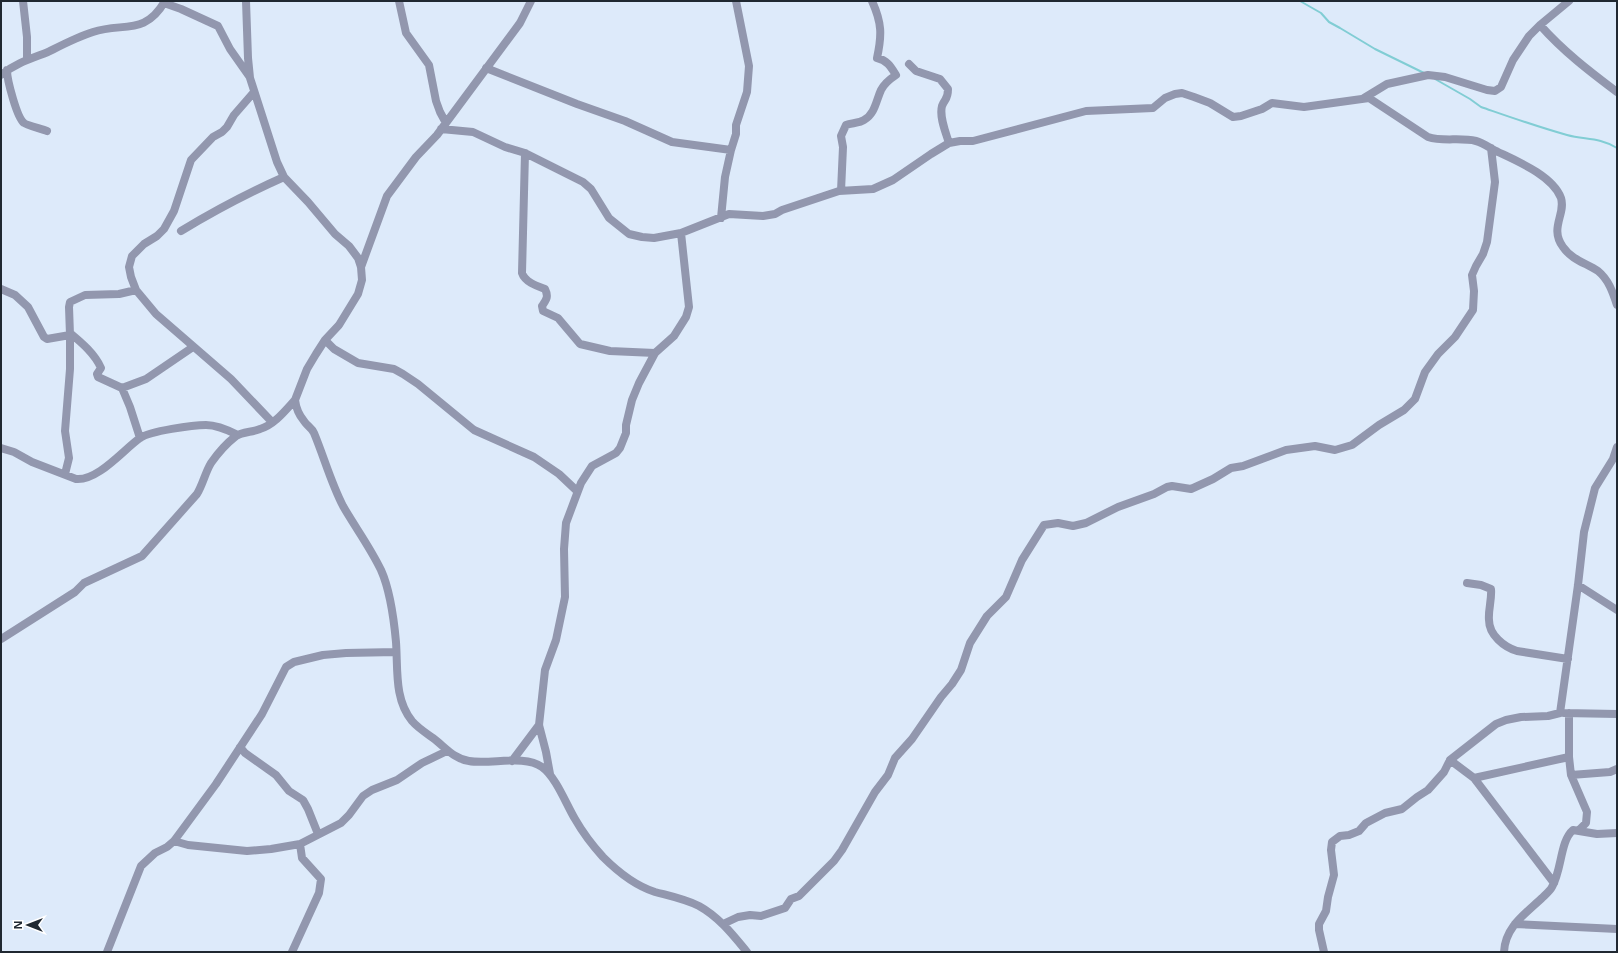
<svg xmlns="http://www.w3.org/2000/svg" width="1618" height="953" font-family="'Noto Sans',sans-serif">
<rect width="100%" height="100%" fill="#ddeafa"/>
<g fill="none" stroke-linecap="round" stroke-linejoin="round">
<!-- stream -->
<path stroke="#81cdd4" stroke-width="2" d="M1300,1L1321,13L1329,22L1340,28L1375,49L1424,73
M1435,79L1470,99L1481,107C1510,117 1538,127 1567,135C1585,140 1599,137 1617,148"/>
<!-- street -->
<path stroke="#9297ae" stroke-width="8" d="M23,1L27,37V59
M246,1L248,58L250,78L277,162L284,177L308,202L335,234L349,246L358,258L361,267L362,280L358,294L339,325L325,340L316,354L307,369L295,400C296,408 299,415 304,421C307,426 312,428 314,433C324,457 331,483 343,506C355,527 370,547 381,570C390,590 394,620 396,642C398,669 394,699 412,721C418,728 426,733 433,738C445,747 454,759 469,761C490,765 524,754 542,767C556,777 566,804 575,819C583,833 593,846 603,857C617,871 636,886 655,892C670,896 685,899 699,906C719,917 733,935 747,952
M399,1L406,33L429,65L436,101L440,112L446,123
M164,3L181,9L218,26L230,49L249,76
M1540,25C1563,51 1589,71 1617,92
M909,64L916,71L940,79L948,89C948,100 945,98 942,106C939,117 946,133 949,143
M486,68L577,104L625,121L672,142L731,150
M7,70C7,80 17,118 24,123C26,125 42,129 47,131
M1,75C16,63 30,59 48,52C62,45 77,37 93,32C123,22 145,36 165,1
M254,92L234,115L227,127L222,132L213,137L191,160L174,211L164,229L157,236L144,244L132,256L129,267L131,277L136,290L156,314L231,379L272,422
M1364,98L1387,84L1428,75L1445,77L1487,90L1495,91L1501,87L1513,60L1529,36L1540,25L1569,1
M441,129L473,132L505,147L525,153L583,182L591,189L609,218L629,234L642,237L654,238L681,233L729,214L763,216L775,214L782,210L839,191L873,189L893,180L931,154L949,143L960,141H973L1086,111L1153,108L1165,98L1175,94L1182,93L1194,97L1210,103L1233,117L1241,116L1262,109L1272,103L1304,107L1369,98L1428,137C1443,142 1460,137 1476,141C1484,143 1491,149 1498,152C1517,161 1553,176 1561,198C1566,214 1549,228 1563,247C1572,260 1586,263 1598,271C1609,280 1613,293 1617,305
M525,153L522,273C525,282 537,286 545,289C549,297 546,300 542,306L543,311L558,318L580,344L610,351L655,353
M841,191L843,147L841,136L846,125C851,123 860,123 864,120C875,114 876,101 881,90C884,84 890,79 896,75C891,67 887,60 877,58C882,35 882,23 872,1
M721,218L725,177L731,150L736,134V125L747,92L749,66L736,1
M181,231C214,211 248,193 284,177
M361,267L387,196L416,157L437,135L520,23L531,1
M1,289L15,295L28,307L44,337L47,339L70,335
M70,333C82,343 95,354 101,368L97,374L98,377L122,388L130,407L140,438
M325,340L334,349L358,363L394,369L403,374L418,384L474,430L534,457L559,474L577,491
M122,388L146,379L193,347
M1,448L14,452L32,462L76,479C98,481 123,450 140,438C150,431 193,425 206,425C217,425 228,430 238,435
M65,474L69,458L65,431L70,369V335L69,307L70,302L85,295L119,294L136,290
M1467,583L1481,585L1491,589C1492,600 1488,610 1489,620C1489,635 1504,647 1517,651L1568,659
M1578,585L1617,610
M1,639L75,592L84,583L142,556L197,494C203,484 205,473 211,463C218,453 227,443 236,436C242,432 253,432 260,429C274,425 285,411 295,400
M1564,713L1617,714
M1569,713V757L1571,775L1587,812L1586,823L1579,830
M240,747L245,753L276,775L289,791L303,800L308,809L318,834
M1450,760L1474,778L1554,883
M512,761L539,725
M550,774L546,752L539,725L545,670L556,640L565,597L564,549L566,523L581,483L592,466L616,453L620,448L626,433V425L632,400L639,383L655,353L674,336L686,317L689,307L681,233
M1571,775L1610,772L1617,769
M1474,778L1569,757
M174,841L188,845L247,851L271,849L300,844L341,823L349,815L363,796L372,790L397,780L422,763L447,751
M723,924L738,917L750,915L761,916L785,908L791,899L799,896L834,861L842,850L875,792L888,775L895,758L912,739L941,697L952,684L961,670L970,643L987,616L1006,597L1022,560L1044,525L1058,523L1073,526L1086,523L1118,507L1154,494L1167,487L1172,486L1191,489L1213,479L1231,468L1243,466L1286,450L1315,446L1335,450L1352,445L1379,425L1404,410L1415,399L1425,372L1438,354L1455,337L1473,310L1474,291L1472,275L1476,266L1483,254L1487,242L1495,182L1491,148
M1515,924L1617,929
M107,952L141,866L155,853L167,847L174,841L216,784L262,714L286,667L294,662L323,655L346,653L396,652
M292,952L319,893L321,879L302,858L300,844
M1324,952L1319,930V924L1326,911L1328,897L1334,875L1331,850L1332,842L1340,836L1349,835L1359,831L1366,823L1385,813L1402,809L1417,797L1428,790L1444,772L1450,760L1496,724L1506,720L1521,717L1548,716L1560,713L1578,585L1584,532L1595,488L1613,459L1617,447
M1504,952C1505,927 1525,914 1542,898C1545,895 1550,891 1552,887C1562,870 1560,841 1573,830L1597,834L1617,833"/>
</g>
<!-- border -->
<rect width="1618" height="953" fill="none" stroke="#202831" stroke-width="4"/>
<!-- north arrow -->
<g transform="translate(28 925) rotate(270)" stroke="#ffffff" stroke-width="3" paint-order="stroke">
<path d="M0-3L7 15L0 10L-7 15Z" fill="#202831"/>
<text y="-6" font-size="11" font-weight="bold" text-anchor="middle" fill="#202831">N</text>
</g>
</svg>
